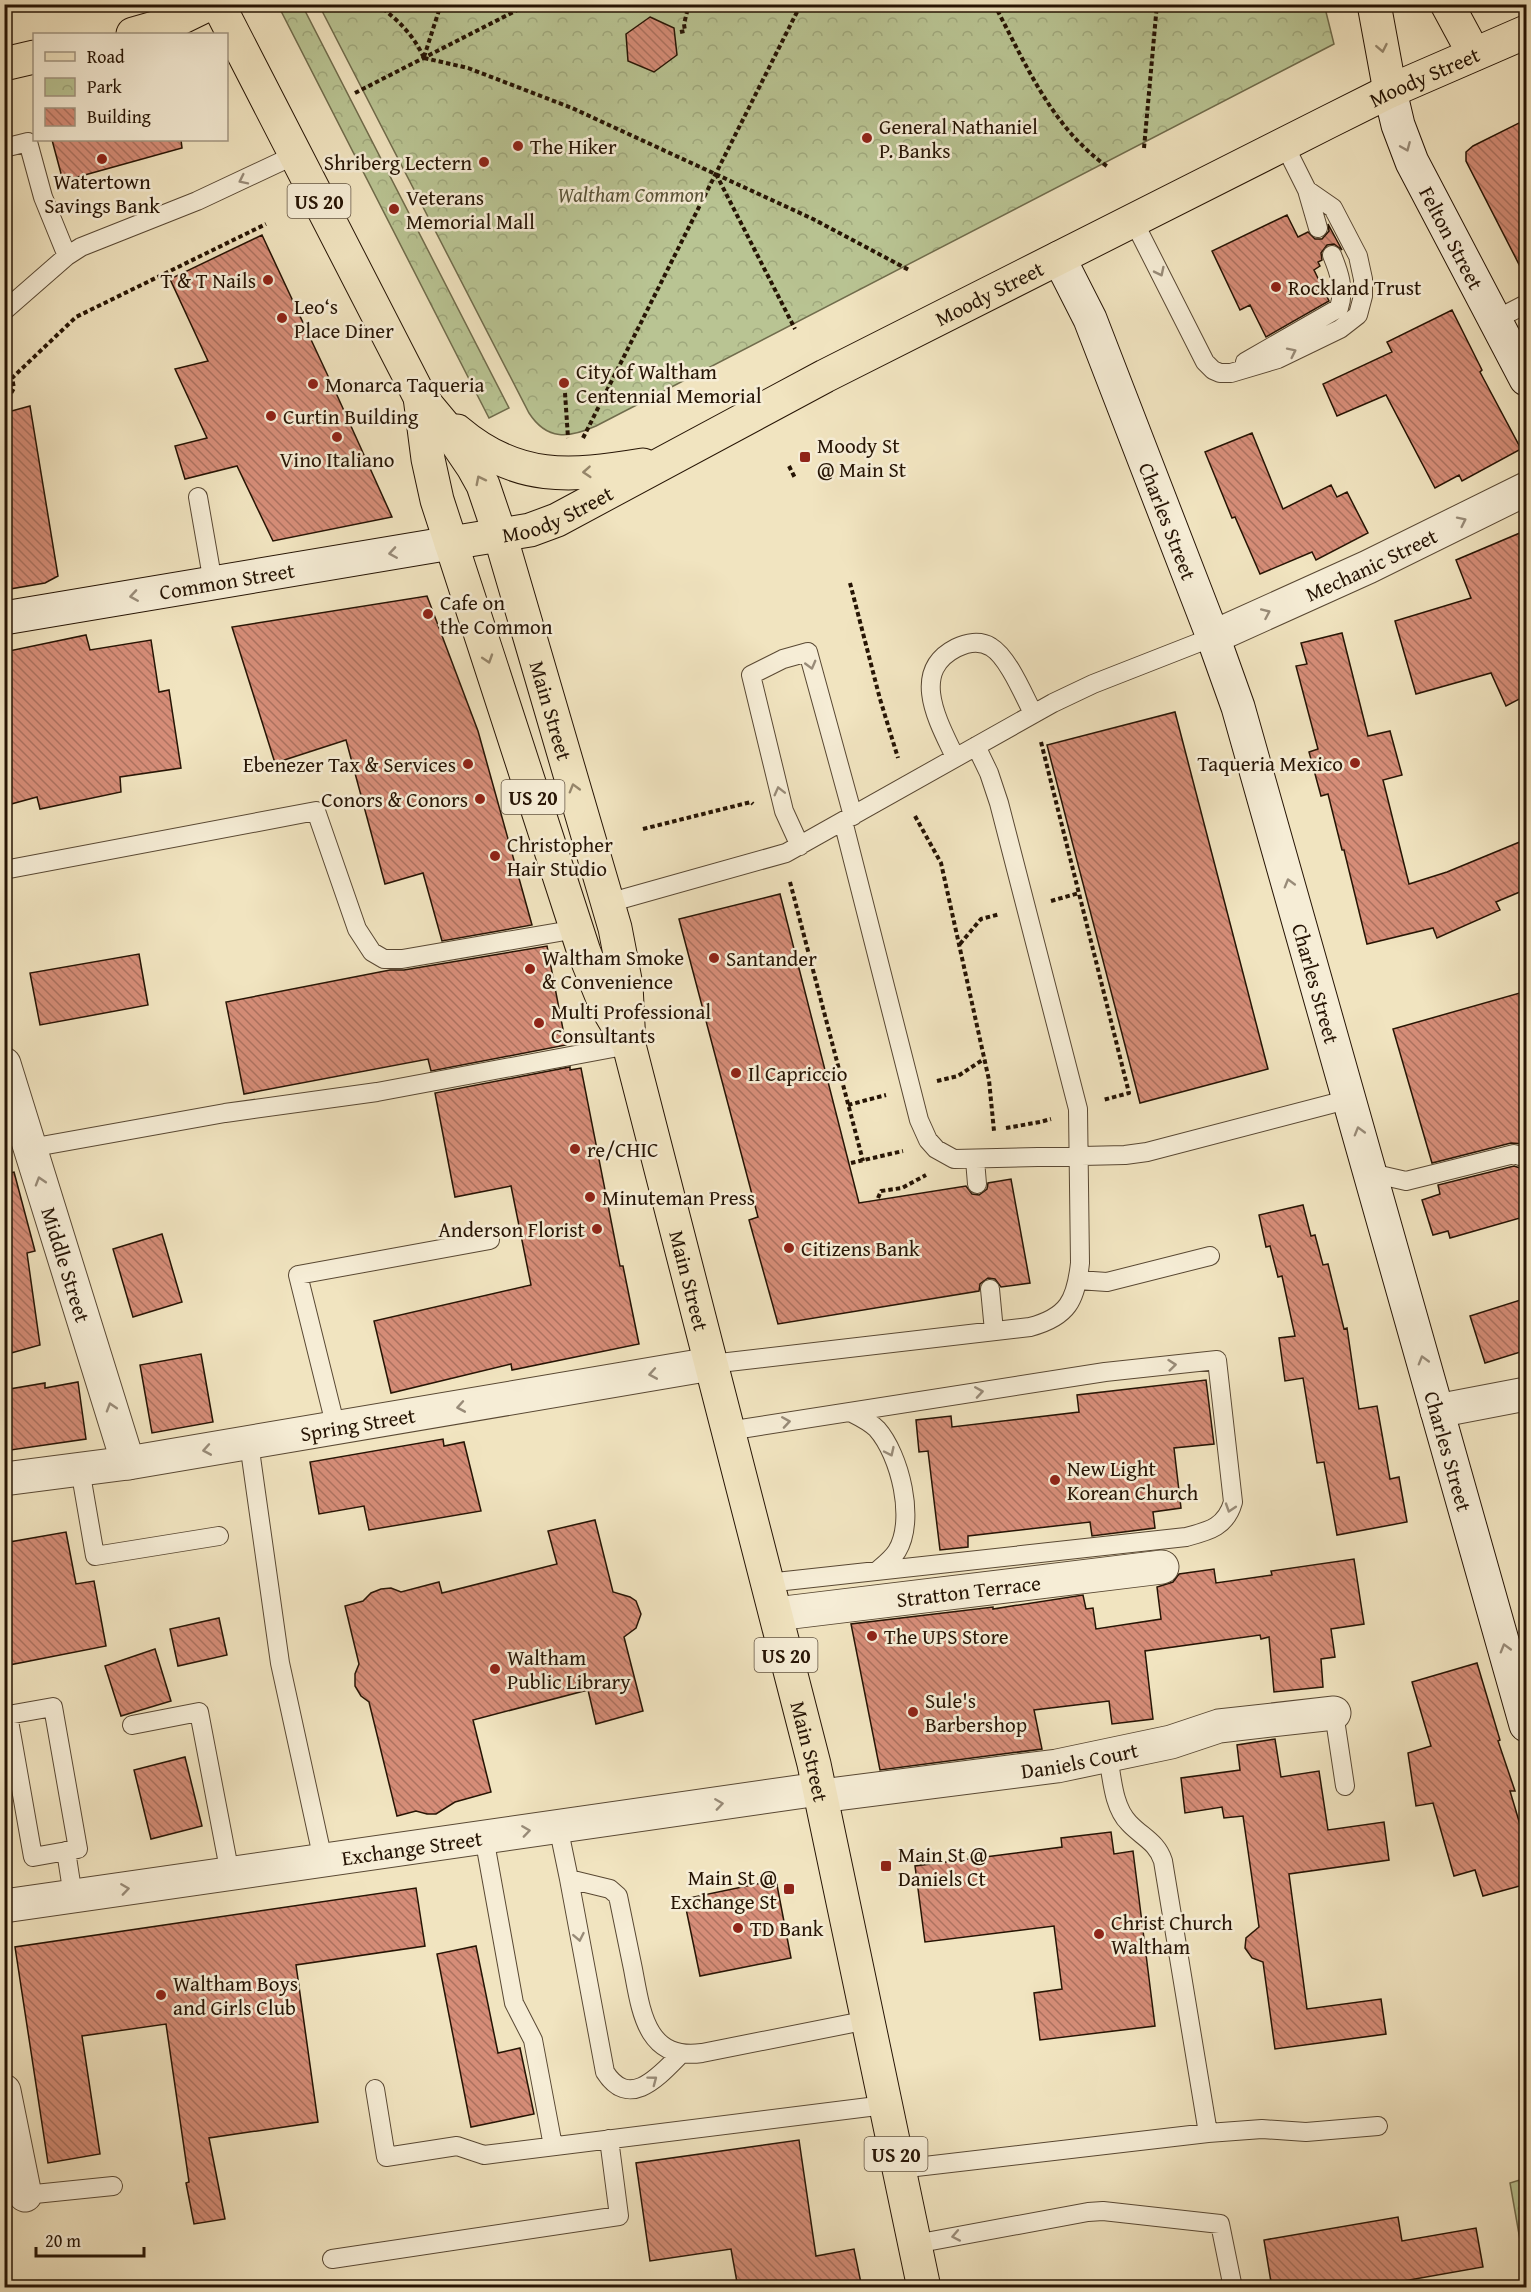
<svg xmlns="http://www.w3.org/2000/svg" width="1531" height="2292" font-family="'Gentium Book Plus',serif">
<defs>
<pattern id="park-crowns" width="20" height="18" patternUnits="userSpaceOnUse" patternTransform="scale(1.5)"><rect width="20" height="18" fill="#b9c493"/><path d="M2 6a3 3 0 1 1 6 0M12 15a3 3 0 1 1 6 0" fill="none" stroke="#9fa87d"/></pattern>
<pattern id="building-back-hatch" width="6" height="6" patternUnits="userSpaceOnUse" patternTransform="scale(1.5)"><rect width="6" height="6" fill="#d68d78"/><path d="M-1 5l2 2M0 0l6 6M5-1l2 2" fill="none" stroke="#ad7260"/></pattern>
</defs>
<rect width="100%" height="100%" fill="#f1e4c0"/>
<filter id="stains"><feTurbulence type="fractalNoise" baseFrequency=".00333" numOctaves="4"/><feColorMatrix values="0 0 0 0 .2 0 0 0 0 .09 0 0 0 0 .02 0 0 0 .5 -.17"/></filter>
<radialGradient id="worn" r=".72"><stop offset=".6" stop-color="#630" stop-opacity="0"/><stop offset="1" stop-color="#630" stop-opacity=".3"/></radialGradient>
<!-- park -->
<path fill="url(#park-crowns)" stroke="#706c4c" stroke-width="1.5" d="M293,4L302,5L509,408L489,418L281,11Z
M1324,4L1334,44L596,426C569,438 547,441 529,413L319,5Z
M1526,2178V2274L1510,2183Z"/>
<!-- building -->
<path fill="url(#building-back-hatch)" stroke="#261404" stroke-width="1.5" d="M650,17L674,28L677,55L654,72L628,61L626,34Z
M1527,119V280L1466,161V152L1473,146Z
M52,140H181L182,148L63,181Z
M1287,215L1298,237L1308,232L1315,239H1322L1329,231L1328,224L1342,250L1334,244L1327,245L1321,253L1322,260L1318,262L1320,266L1314,270L1329,301L1266,337L1250,305L1240,310L1212,251Z
M262,235L336,393L392,517L273,541L237,466L185,479L175,446L207,438L175,369L208,361L170,279Z
M1452,310L1482,370L1480,372L1521,449L1462,481L1459,475L1435,488L1386,395L1337,416L1323,384L1392,352L1387,342Z
M30,406L58,576L45,583L4,590V413Z
M1252,433L1283,509L1331,485L1337,497L1347,492L1368,533L1316,560L1312,552L1260,574L1235,517L1232,518L1205,452Z
M1527,530V695L1506,706L1491,673L1416,694L1395,621L1471,598L1456,560Z
M427,596L478,731L532,925L442,941L423,873L385,884L346,740L275,763L232,627Z
M1342,633L1368,736L1390,731L1402,775L1383,780L1409,884L1447,872L1527,839V889L1496,902L1500,910L1437,938L1433,928L1367,944L1344,850H1342L1328,794L1321,796L1309,752L1318,749L1296,666L1307,664L1301,643Z
M86,635L90,650L151,640L159,692L169,690L181,768L120,777L121,792L40,809L37,797L4,806V652Z
M1175,712L1268,1069L1140,1103L1047,745Z
M780,894L859,1203L966,1186L972,1194L979,1195L987,1189L988,1183L1011,1179L1030,1283L1001,1287L995,1279L988,1278L980,1284L979,1291L778,1324L749,1220L758,1217L679,919Z
M547,946L566,1045L431,1071L428,1059L244,1094L226,1002L390,970H404Z
M139,954L148,1005L40,1025L30,973Z
M1527,991V1144L1511,1143L1432,1163L1393,1029Z
M570,1067V1070L581,1068L620,1266H623L639,1344L512,1370L511,1364L391,1393L374,1321L531,1285L511,1186L455,1197L435,1093Z
M1514,1166L1520,1168L1527,1190V1216L1450,1238L1448,1231L1433,1235L1422,1200L1440,1194L1438,1185Z
M14,1172L35,1251L27,1253L40,1345L4,1355V1174Z
M1303,1205L1311,1236L1315,1235L1323,1265L1328,1264L1344,1329L1347,1328L1359,1409L1377,1406L1390,1479L1399,1477L1407,1522L1337,1535L1324,1462L1317,1463L1303,1378L1285,1381L1279,1338L1295,1336L1282,1276L1278,1277L1270,1246L1266,1247L1259,1215Z
M162,1234L182,1302L133,1317L113,1249Z
M1527,1298V1350L1485,1363L1470,1316Z
M201,1354L213,1422L152,1433L140,1365Z
M1206,1380L1214,1444L1174,1448L1181,1508L1153,1512L1155,1528L1092,1536L1090,1522L968,1536V1547L940,1550L928,1451L919,1452L916,1420L951,1416L952,1427L1079,1412L1077,1395Z
M78,1382L86,1439L4,1451V1390L45,1383V1388Z
M443,1439L444,1446L464,1442L481,1511L369,1530L364,1506L319,1514L310,1462Z
M595,1520L613,1592L630,1597L636,1601L641,1614L636,1628L624,1637L643,1711L596,1724L588,1690L473,1720L491,1792L455,1802L436,1814H427L416,1811L397,1816L369,1702L361,1696L355,1686V1674L359,1664L345,1606L363,1601L371,1593L381,1589L391,1588L401,1592L439,1582L442,1593L557,1564L548,1531Z
M66,1532L76,1584L94,1581L106,1646L4,1666V1543Z
M1354,1559L1364,1624L1331,1629L1335,1657L1321,1659L1323,1687L1274,1692L1269,1637L1261,1639L1260,1635L1145,1651L1153,1719L1112,1724L1109,1701L1034,1710L1042,1749L880,1770L851,1624L993,1607V1609L1083,1595L1086,1609L1093,1608L1096,1629L1161,1619L1157,1587L1173,1582L1179,1574L1214,1569L1216,1583L1272,1575L1271,1571Z
M219,1618L227,1655L178,1666L170,1629Z
M155,1649L171,1701L121,1716L105,1666Z
M1477,1663L1500,1740L1498,1741L1515,1791H1510L1527,1848V1884L1483,1896L1475,1870L1454,1876L1433,1803L1416,1806L1408,1753L1431,1746L1412,1682Z
M1275,1739L1281,1777L1319,1771L1328,1830L1384,1822L1389,1860L1289,1874L1307,2009L1381,1999L1386,2034L1275,2049L1263,1962L1252,1958L1245,1948L1246,1938L1259,1927L1243,1816L1224,1818L1222,1807L1185,1813L1181,1778L1240,1770L1237,1745Z
M185,1757L202,1826L151,1839L134,1770Z
M1111,1832L1114,1854L1133,1851L1155,2026L1040,2040L1034,1993L1062,1989L1054,1926L925,1942L915,1866L1062,1847L1061,1838Z
M776,1880L791,1958L700,1976L684,1899Z
M416,1888L425,1946L296,1965L318,2122L209,2138L225,2219L194,2224L186,2183L189,2182L166,2024L82,2036L100,2154L48,2163L15,1947Z
M476,1946L498,2053L520,2048L534,2114L471,2127L437,1954Z
M799,2140L816,2256L854,2249L862,2288H738L731,2249L650,2261L636,2163Z
M1398,2217L1402,2241L1476,2228L1483,2267L1364,2288H1272L1264,2240Z"/>
<g fill="none" stroke-linecap="round" stroke-linejoin="round">
<defs>
<path id="lane" d="M4,148L28,142L43,197L67,256
M1307,190L1318,228
M1133,220L1205,362L1213,370L1220,373H1231L1278,359L1340,329L1358,315L1363,296V279L1358,256L1333,208L1307,190L1284,144
M4,311L67,256L81,247L197,201L295,155
M1495,320L1526,304
M1245,362L1339,308C1345,289 1339,272 1332,255
M198,497L213,583
M955,757C939,723 909,672 956,648C966,643 980,640 991,647C1008,657 1024,696 1033,713
M843,821L919,1120L928,1140L936,1149L954,1159L1125,1155L1147,1152L1350,1099
M800,846L784,811L751,675L783,659L808,652L853,816
M4,870L316,811L357,929L372,952L384,959H402L577,929
M608,903L786,853L1053,703L1093,684L1213,637
M30,1148L225,1113L377,1092L629,1045
M975,1160L977,1184
M1371,1173L1406,1181L1514,1154L1526,1158
M1078,1280L1107,1282L1210,1256
M990,1289L994,1331
M711,1364L1030,1327C1068,1317 1076,1300 1080,1263L1078,1109L999,803L989,773L976,746
M850,1412C860,1417 869,1421 877,1429C900,1455 916,1520 897,1551C892,1559 884,1565 877,1571
M336,1428L298,1275L490,1240
M728,1431L1105,1372L1217,1360L1233,1502C1226,1527 1209,1531 1186,1537L767,1583
M249,1443L280,1663L323,1860
M80,1469L95,1556L219,1536
M53,1707L78,1849L33,1857L8,1715Z
M1334,1713L1345,1786
M132,1725L199,1712L230,1874
M1108,1756C1112,1777 1113,1807 1129,1823C1142,1837 1157,1842 1163,1861L1208,2133
M558,1826L569,1879L610,1889L618,1896C623,1920 628,1945 633,1969C641,2011 646,2061 702,2053L868,2020
M484,1837L514,2003L533,2040L553,2146
M66,1851L73,1896
M569,1879L605,2072C630,2111 660,2075 681,2054
M375,2089L386,2157L457,2146L484,2155L885,2105
M899,2169L1208,2133L1262,2129L1306,2132L1378,2126
M25,2195L113,2186
M915,2244L1088,2212L1103,2211L1220,2224L1233,2288
M332,2259L619,2216L609,2139"/>
<g id="street">
<path id="s1" d="M1213,637L1368,567L1526,489"/>
<path id="s2" d="M4,1064L128,1463"/>
<path d="M1437,1411L1526,1394"/>
<path id="s3" d="M4,1479L128,1463L711,1364"/>
<path id="s4" d="M776,1614L1162,1567"/>
<path id="s5" d="M821,1796L1057,1766L1171,1742L1219,1726L1334,1713"/>
<path id="s6" d="M4,1906L819,1789"/>
<path d="M4,2091L25,2195"/>
</g>
<g id="secondary">
<path id="s7" d="M1390,91L1398,125L1412,162L1526,379"/>
<path id="s8" d="M1059,258L1090,319L1213,637L1238,707L1526,1725"/>
<path id="s9" d="M4,618L451,543"/>
</g>
<g id="primary">
<path id="s10" d="M218,4L420,397L450,433L473,467L483,485L500,535L615,928L626,985L629,1045L814,1764L924,2288"/>
<path d="M1374,4L1390,91"/>
<path d="M1447,4L1474,54"/>
<path d="M133,34L168,24L209,4"/>
<path d="M4,64L34,57"/>
<path d="M420,397L428,459L437,500L584,952L605,1004L627,1041"/>
<path d="M457,431C517,482 570,477 643,465"/>
<path id="s11" d="M451,543L530,530L557,520L825,376L1328,122L1390,91L1526,32"/>
</g>
</defs>
<!-- lane casing -->
<use href="#lane" stroke="#594833" stroke-width="20"/>
<!-- street casing -->
<use href="#street" stroke="#594833" stroke-width="35"/>
<!-- secondary casing -->
<use href="#secondary" stroke="#261404" stroke-width="35"/>
<!-- primary casing -->
<use href="#primary" stroke="#261404" stroke-width="35"/>
<!-- path -->
<path stroke="#261404" stroke-width="4" stroke-dasharray="4.5 3" stroke-linecap="butt" d="M377,4C398,20 413,34 424,58
M994,4C1026,64 1051,127 1108,167
M680,32L685,31L684,24L689,4
M424,57L441,4
M424,58L468,68L572,108L813,219L909,270
M355,93L529,4
M1144,148L1157,4
M716,174L795,329
M565,393L568,438
M4,406L14,388L12,378L76,317L266,224
M583,438L801,4
M789,466L795,478
M850,583L880,699L898,758
M1041,742L1129,1093L1103,1100
M915,816L941,863L989,1080L994,1131
M643,829L751,802L753,804
M790,882L863,1161
M1051,901L1079,893
M960,944L981,919L1000,914
M937,1081L958,1076L984,1059
M848,1105L886,1095
M1006,1128L1040,1122L1051,1119
M851,1163L903,1151
M878,1198L881,1191L902,1188L926,1175"/>
<!-- lane -->
<use href="#lane" stroke="#f6edd6" stroke-width="18"/>
<!-- street -->
<use href="#street" stroke="#f6edd6" stroke-width="33"/>
<!-- secondary -->
<use href="#secondary" stroke="#f6edd6" stroke-width="33"/>
<!-- primary -->
<use href="#primary" stroke="#f1e4c0" stroke-width="33"/>
</g>
<!-- one-way arrows -->
<defs><path id="oneway-chevron" d="M-2-3.5L2.5 0L-2 3.5" fill="none" stroke-width="1.6" stroke-linecap="round" stroke-linejoin="round" transform="scale(1.5)"/></defs>
<g stroke="#96866b">
<use href="#oneway-chevron" transform="translate(1382 48) rotate(79)"/>
<use href="#oneway-chevron" transform="translate(587 472) rotate(176)"/>
<use href="#oneway-chevron" transform="translate(480 480) rotate(-117)"/>
<use href="#oneway-chevron" transform="translate(488 659) rotate(72)"/>
<use href="#oneway-chevron" transform="translate(574 788) rotate(-106)"/>
</g>
<g stroke="#988b78">
<use href="#oneway-chevron" transform="translate(1406 147) rotate(67)"/>
<use href="#oneway-chevron" transform="translate(243 180) rotate(154)"/>
<use href="#oneway-chevron" transform="translate(1160 272) rotate(64)"/>
<use href="#oneway-chevron" transform="translate(1292 352) rotate(-26)"/>
<use href="#oneway-chevron" transform="translate(1462 521) rotate(-26)"/>
<use href="#oneway-chevron" transform="translate(393 553) rotate(171)"/>
<use href="#oneway-chevron" transform="translate(134 596) rotate(171)"/>
<use href="#oneway-chevron" transform="translate(1266 613) rotate(-24)"/>
<use href="#oneway-chevron" transform="translate(811 665) rotate(75)"/>
<use href="#oneway-chevron" transform="translate(779 791) rotate(-104)"/>
<use href="#oneway-chevron" transform="translate(1289 883) rotate(-106)"/>
<use href="#oneway-chevron" transform="translate(1359 1131) rotate(-106)"/>
<use href="#oneway-chevron" transform="translate(40 1181) rotate(-107)"/>
<use href="#oneway-chevron" transform="translate(1423 1360) rotate(-106)"/>
<use href="#oneway-chevron" transform="translate(1172 1365) rotate(-6)"/>
<use href="#oneway-chevron" transform="translate(653 1374) rotate(170)"/>
<use href="#oneway-chevron" transform="translate(979 1392) rotate(-9)"/>
<use href="#oneway-chevron" transform="translate(111 1407) rotate(-107)"/>
<use href="#oneway-chevron" transform="translate(461 1407) rotate(170)"/>
<use href="#oneway-chevron" transform="translate(786 1422) rotate(-9)"/>
<use href="#oneway-chevron" transform="translate(207 1450) rotate(170)"/>
<use href="#oneway-chevron" transform="translate(890 1452) rotate(65)"/>
<use href="#oneway-chevron" transform="translate(1230 1508) rotate(108)"/>
<use href="#oneway-chevron" transform="translate(1505 1648) rotate(-106)"/>
<use href="#oneway-chevron" transform="translate(719 1804) rotate(-8)"/>
<use href="#oneway-chevron" transform="translate(526 1831) rotate(-8)"/>
<use href="#oneway-chevron" transform="translate(125 1889) rotate(-8)"/>
<use href="#oneway-chevron" transform="translate(579 1937) rotate(79)"/>
<use href="#oneway-chevron" transform="translate(653 2080) rotate(-37)"/>
<use href="#oneway-chevron" transform="translate(956 2236) rotate(169)"/>
</g>
<!-- markers -->
<g fill="#8f2418" stroke="#f6edd6" stroke-width="2">
<circle cx="867" cy="138" r="6"/>
<circle cx="518" cy="146" r="6"/>
<circle cx="102" cy="159" r="6"/>
<circle cx="484" cy="162" r="6"/>
<circle cx="394" cy="209" r="6"/>
<circle cx="268" cy="280" r="6"/>
<circle cx="1276" cy="287" r="6"/>
<circle cx="282" cy="318" r="6"/>
<circle cx="564" cy="383" r="6"/>
<circle cx="313" cy="384" r="6"/>
<circle cx="271" cy="416" r="6"/>
<circle cx="337" cy="437" r="6"/>
<rect x="799" y="451" width="12" height="12" rx="3"/>
<circle cx="428" cy="614" r="6"/>
<circle cx="1355" cy="763" r="6"/>
<circle cx="468" cy="764" r="6"/>
<circle cx="480" cy="799" r="6"/>
<circle cx="495" cy="856" r="6"/>
<circle cx="714" cy="958" r="6"/>
<circle cx="530" cy="969" r="6"/>
<circle cx="539" cy="1023" r="6"/>
<circle cx="736" cy="1073" r="6"/>
<circle cx="575" cy="1149" r="6"/>
<circle cx="590" cy="1197" r="6"/>
<circle cx="597" cy="1229" r="6"/>
<circle cx="789" cy="1248" r="6"/>
<circle cx="1055" cy="1480" r="6"/>
<circle cx="872" cy="1636" r="6"/>
<circle cx="495" cy="1669" r="6"/>
<circle cx="913" cy="1712" r="6"/>
<rect x="880" y="1860" width="12" height="12" rx="3"/>
<rect x="783" y="1883" width="12" height="12" rx="3"/>
<circle cx="738" cy="1928" r="6"/>
<circle cx="1099" cy="1934" r="6"/>
<circle cx="161" cy="1995" r="6"/>
</g>
<g text-anchor="middle" dominant-baseline="central" stroke-width="5" stroke-linejoin="round" paint-order="stroke">
<!-- shield labels -->
<g fill="#f6edd6" stroke="#645543" stroke-width="1.5">
<rect x="287.5" y="184" width="63" height="34" rx="4.5"/>
<rect x="501.5" y="780" width="63" height="34" rx="4.5"/>
<rect x="754.5" y="1638" width="63" height="34" rx="4.5"/>
<rect x="864.5" y="2137" width="63" height="34" rx="4.5"/>
</g>
<g font-size="20" font-weight="bold" fill="#261404">
<text x="319" y="201">US 20</text>
<text x="533" y="797">US 20</text>
<text x="786" y="1655">US 20</text>
<text x="896" y="2154">US 20</text>
</g>
<!-- street labels -->
<g font-size="21" fill="#261404" stroke="#f6edd6">
<text stroke="none"><textPath href="#s11" startOffset="1083">Moody Street</textPath></text>
<text stroke="none"><textPath href="#s7" startOffset="160">Felton Street</textPath></text>
<text stroke="none"><textPath href="#s11" startOffset="597">Moody Street</textPath></text>
<text stroke="none"><textPath href="#s11" startOffset="111">Moody Street</textPath></text>
<text stroke="none"><textPath href="#s8" startOffset="285">Charles Street</textPath></text>
<text stroke="none"><textPath href="#s1" startOffset="174">Mechanic Street</textPath></text>
<text stroke="none"><textPath href="#s9" startOffset="226">Common Street</textPath></text>
<text stroke="none"><textPath href="#s10" startOffset="786">Main Street</textPath></text>
<text stroke="none"><textPath href="#s8" startOffset="771">Charles Street</textPath></text>
<text stroke="none"><textPath href="#s2" startOffset="210">Middle Street</textPath></text>
<text stroke="none"><textPath href="#s10" startOffset="1374">Main Street</textPath></text>
<text stroke="none"><textPath href="#s3" startOffset="358">Spring Street</textPath></text>
<text stroke="none"><textPath href="#s8" startOffset="1257">Charles Street</textPath></text>
<text stroke="none"><textPath href="#s4" startOffset="194">Stratton Terrace</textPath></text>
<text stroke="none"><textPath href="#s10" startOffset="1860">Main Street</textPath></text>
<text stroke="none"><textPath href="#s5" startOffset="261">Daniels Court</textPath></text>
<text stroke="none"><textPath href="#s6" startOffset="412">Exchange Street</textPath></text>
</g>
<!-- poi labels -->
<g font-size="21" fill="#261404" stroke="#f6edd6" text-anchor="start">
<text x="879" y="126">General Nathaniel<tspan x="879" dy="24">P. Banks</tspan></text>
<text x="530" y="146">The Hiker</text>
<text x="472" y="162" text-anchor="end">Shriberg Lectern</text>
<text x="102" y="181" text-anchor="middle">Watertown<tspan x="102" dy="24">Savings Bank</tspan></text>
<text x="406" y="197">Veterans<tspan x="406" dy="24">Memorial Mall</tspan></text>
<text x="256" y="280" text-anchor="end">T &amp; T Nails</text>
<text x="1288" y="287">Rockland Trust</text>
<text x="294" y="306">Leo‘s<tspan x="294" dy="24">Place Diner</tspan></text>
<text x="576" y="371">City of Waltham<tspan x="576" dy="24">Centennial Memorial</tspan></text>
<text x="325" y="384">Monarca Taqueria</text>
<text x="283" y="416">Curtin Building</text>
<text x="817" y="445">Moody St<tspan x="817" dy="24">@ Main St</tspan></text>
<text x="337" y="459" text-anchor="middle">Vino Italiano</text>
<text x="440" y="602">Cafe on<tspan x="440" dy="24">the Common</tspan></text>
<text x="1343" y="763" text-anchor="end">Taqueria Mexico</text>
<text x="456" y="764" text-anchor="end">Ebenezer Tax &amp; Services</text>
<text x="468" y="799" text-anchor="end">Conors &amp; Conors</text>
<text x="507" y="844">Christopher<tspan x="507" dy="24">Hair Studio</tspan></text>
<text x="542" y="957">Waltham Smoke<tspan x="542" dy="24">&amp; Convenience</tspan></text>
<text x="726" y="958">Santander</text>
<text x="551" y="1011">Multi Professional<tspan x="551" dy="24">Consultants</tspan></text>
<text x="748" y="1073">Il Capriccio</text>
<text x="587" y="1149">re/CHIC</text>
<text x="602" y="1197">Minuteman Press</text>
<text x="585" y="1229" text-anchor="end">Anderson Florist</text>
<text x="801" y="1248">Citizens Bank</text>
<text x="1067" y="1468">New Light<tspan x="1067" dy="24">Korean Church</tspan></text>
<text x="884" y="1636">The UPS Store</text>
<text x="507" y="1657">Waltham<tspan x="507" dy="24">Public Library</tspan></text>
<text x="925" y="1700">Sule's<tspan x="925" dy="24">Barbershop</tspan></text>
<text x="898" y="1854">Main St @<tspan x="898" dy="24">Daniels Ct</tspan></text>
<text x="777" y="1877" text-anchor="end">Main St @<tspan x="777" dy="24">Exchange St</tspan></text>
<text x="1111" y="1922">Christ Church<tspan x="1111" dy="24">Waltham</tspan></text>
<text x="750" y="1928">TD Bank</text>
<text x="173" y="1983">Waltham Boys<tspan x="173" dy="24">and Girls Club</tspan></text>
</g>
<!-- park labels -->
<g font-size="21" font-style="italic" fill="#595236" stroke="#f6edd6">
<text x="631" y="194">Waltham Common</text>
</g>
</g>
<!-- margin -->
<rect width="1531" height="2292" fill="none" stroke="#f1e4c0" stroke-width="24"/>
<rect x="6" y="6" width="1519" height="2280" fill="none" stroke="#261404" stroke-width="3"/>
<rect x="12" y="12" width="1507" height="2268" fill="none" stroke="#261404" stroke-width="1.5"/>
<!-- legend -->
<rect x="33" y="33" width="195" height="108" fill="#f6edd6" stroke="#a39682" stroke-width="1.5"/>
<rect x="45" y="52" width="30" height="9" fill="#f1e4c0" stroke="#a39682" stroke-width="1.5"/>
<text x="87" y="63" font-size="18" fill="#261404">Road</text>
<rect x="45" y="78" width="30" height="18" fill="url(#park-crowns)" stroke="#a39682" stroke-width="1.5"/>
<text x="87" y="93" font-size="18" fill="#261404">Park</text>
<rect x="45" y="108" width="30" height="18" fill="url(#building-back-hatch)" stroke="#a39682" stroke-width="1.5"/>
<text x="87" y="123" font-size="18" fill="#261404">Building</text>
<!-- scale -->
<path d="M36 2247v9h108v-9" fill="none" stroke="#261404" stroke-width="3"/>
<text x="45" y="2247" font-size="18" fill="#261404" stroke="#f6edd6" stroke-width="4.5" paint-order="stroke">20 m</text>
<rect width="100%" height="100%" filter="url(#stains)"/>
<rect width="100%" height="100%" fill="url(#worn)"/>
</svg>
